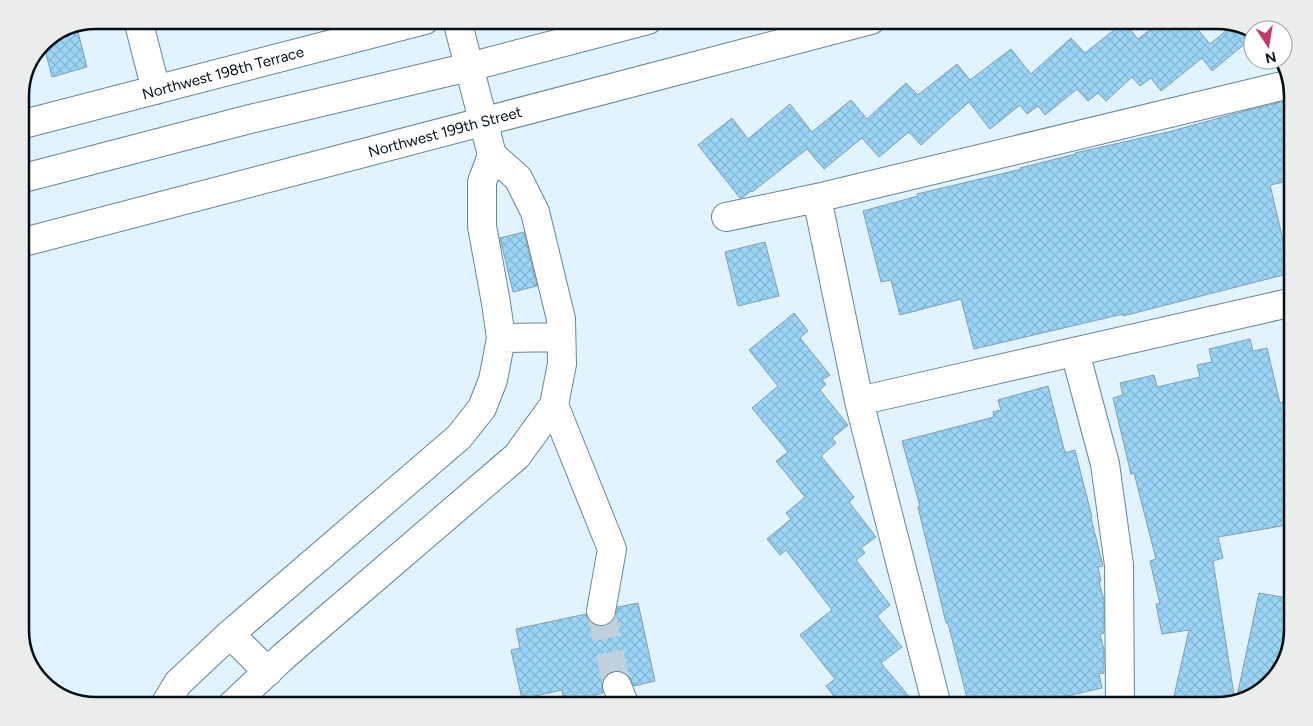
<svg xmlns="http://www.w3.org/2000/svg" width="1313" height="726" font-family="Figtree,sans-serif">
<defs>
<pattern id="building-cross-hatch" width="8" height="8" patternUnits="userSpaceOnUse" patternTransform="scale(1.25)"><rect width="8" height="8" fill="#9bd5f6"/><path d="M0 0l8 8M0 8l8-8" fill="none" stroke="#84b6d2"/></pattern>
</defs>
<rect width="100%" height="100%" fill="#e0f3ff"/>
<!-- building -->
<path fill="url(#building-cross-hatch)" stroke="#819fb2" d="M1163,20H1190L1210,44L1234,24L1255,30H1253V37L1212,71L1202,58L1161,91L1151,78L1140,86L1132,77L1106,101L1098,93L1088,101L1077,89L1045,115L1038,106L1027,114L1020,105L990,129L969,102L921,145L909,132L879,157L862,138L824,169L807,149L752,192L751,191L743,197L740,198L698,145L732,118L748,139L790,104L812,132L851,100L867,119L906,83L918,95L957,64L970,80L1011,49L1031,74L1071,38L1085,53L1124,22L1138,39Z
M77,28L87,67L52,77L43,42Z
M1293,99V180L1270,185L1291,273L1123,316V314L974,349L961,299L900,315L891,280L881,282L863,211L918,196L917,194L1022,169L1020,168L1076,154L1075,153L1168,132L1245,111Z
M524,232L537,286L513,292L500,238Z
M765,242L779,296L738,306L725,252Z
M794,313L808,331L800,338L830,375L822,380L826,384L820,390L848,425L832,438L836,443L821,456L854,497L849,502L876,537L861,548L865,553L856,560L890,605L877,616L902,647L881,663L917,706H842L826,686L835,679L800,635L832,610L786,550L780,555L767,539L791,519L786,513L805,497L776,461L788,452L752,408L778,386L749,350Z
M1250,339L1253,351L1267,348L1280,403L1285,401L1293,433V524L1218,537L1223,558L1213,561L1235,701L1218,706L1174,696L1189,630L1162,634L1156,604H1160L1150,561L1156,559L1134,473L1131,474L1113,398L1123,395L1120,383L1154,375L1157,387L1200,377L1197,365L1212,362L1209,349Z
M1048,386L1065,453L1075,450L1092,517L1091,518L1103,566L1098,567L1101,581L1099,582L1104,600V633L1100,634L1104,650V673L1099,674L1102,688L1037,703L1038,706H969L948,623H946L918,507L920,506L902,441L994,417L993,412L1001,410L998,400Z
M1259,593L1293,599V631L1283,668L1255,696L1236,701Z
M638,603L655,681L634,686L631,680L626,673L619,671L611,672L605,676L602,683L603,693L595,695L597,706H565L562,690L522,699L511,650L520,648L516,629L586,614L587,617L591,623L599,626H606L613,621L618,607Z"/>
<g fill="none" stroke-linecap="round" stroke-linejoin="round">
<!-- minor-tunnel -->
<path stroke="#bfd1dc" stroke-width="28" stroke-dasharray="28 14" stroke-linecap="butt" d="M601,611L617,686"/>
<defs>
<path id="minor" d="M138,20L156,90
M20,125L425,20
M817,198L859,401L937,706
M726,217L817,198L1290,84
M501,338L561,337
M1075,352L1105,464L1119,565L1120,706
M859,401L1293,302
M554,405L612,549L601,611
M230,634L268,672
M617,686L625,706
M164,706L178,683L230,634L459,437L482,408L493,380L501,338L496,303L482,226V182L492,155
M231,706L284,656L517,456L554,405L562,364L561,319L535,212L518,178L492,155L457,20"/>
<path id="major" d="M20,179L250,119L469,67L648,20
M20,243L871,20"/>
</defs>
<!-- minor casing -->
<use href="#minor" stroke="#678597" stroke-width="30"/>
<!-- major casing -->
<use href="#major" stroke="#678597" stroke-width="30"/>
<!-- minor -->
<use href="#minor" stroke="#fff" stroke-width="28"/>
<!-- major -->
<use href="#major" stroke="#fff" stroke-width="28"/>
</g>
<g text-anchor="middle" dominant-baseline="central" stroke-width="4" stroke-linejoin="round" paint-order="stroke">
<!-- street labels -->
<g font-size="15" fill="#050f16" stroke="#fff">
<text transform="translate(223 73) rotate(-15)">Northwest 198th Terrace</text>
<text transform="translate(445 132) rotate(-15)">Northwest 199th Street</text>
</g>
</g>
<!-- crop -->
<path d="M0 0H1313V726H0ZM96 29H1217A67 67 0 0 1 1284 96V630A67 67 0 0 1 1217 697H96A67 67 0 0 1 29 630V96A67 67 0 0 1 96 29Z" fill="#ebecec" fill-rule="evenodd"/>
<path fill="none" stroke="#050f16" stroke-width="2.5" d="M96 29H1217A67 67 0 0 1 1284 96V630A67 67 0 0 1 1217 697H96A67 67 0 0 1 29 630V96A67 67 0 0 1 96 29Z"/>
<!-- north arrow -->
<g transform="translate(1268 45) rotate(168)"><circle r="24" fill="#ffffff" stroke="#9b9fa2"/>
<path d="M0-4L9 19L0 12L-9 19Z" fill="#c53868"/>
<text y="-8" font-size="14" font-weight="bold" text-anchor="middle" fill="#050f16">N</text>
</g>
</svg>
